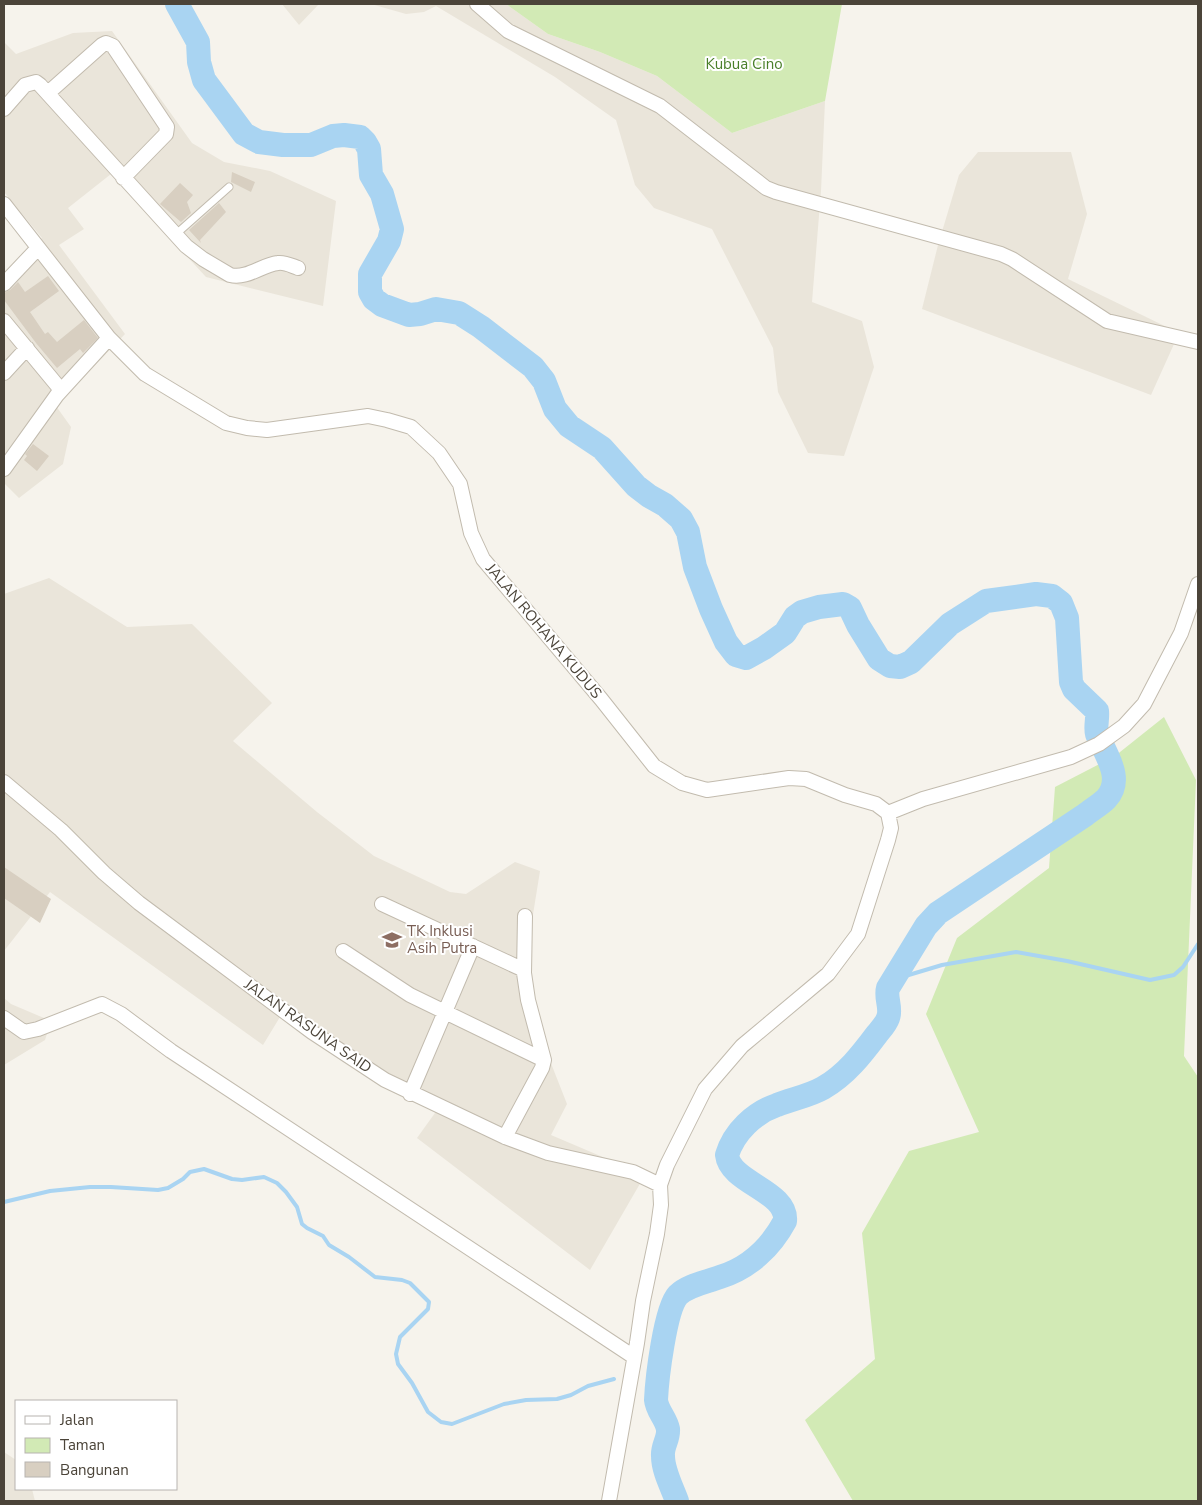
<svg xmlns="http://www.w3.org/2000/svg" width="1202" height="1505" font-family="'Nunito Sans',sans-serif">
<rect width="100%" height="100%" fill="#f6f3ec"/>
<!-- residential -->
<path fill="#eae5da" d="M282,4H319L299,25Z
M371,4H506L548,34L600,52L657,76L732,133L825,101L821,191L812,302L862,321L874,367L844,456L808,453L778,392L773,348L712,229L654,208L635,185L616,120L555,77L436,6L424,12L406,14Z
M112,31L192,143L224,162L270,171L336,201L323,306L206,277L111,174L68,208L84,229L59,245L125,334L56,406L71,427L63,464L19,498L4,483V272L42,238L4,192V42L16,54L73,33Z
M978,152H1071L1087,214L1068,279L1179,333L1151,395L922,309L938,245L959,175Z
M49,578L127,627L192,624L272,703L233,741L317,812L374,856L450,892L466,894L515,862L540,871L530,933L529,973L545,1048L567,1104L551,1135L645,1175L590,1270L417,1138L440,1106L283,1012L263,1045L50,892L4,951V594Z
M4,998L11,1004L51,1021L45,1040L4,1065Z
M4,1452L16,1460V1489H32L35,1501H4Z"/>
<!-- green -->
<path fill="#d2eab5" d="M506,4H842L825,101L732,133L657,76L600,52L548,34Z
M1164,717L1196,780L1184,1056L1198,1077V1501H853L805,1420L875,1359L862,1233L909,1151L979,1132L926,1014L957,938L1049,868L1055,787L1115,756Z"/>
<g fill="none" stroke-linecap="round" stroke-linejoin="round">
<!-- stream -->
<path stroke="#a9d4f2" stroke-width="4" d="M892,980L942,965L1016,952L1067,961L1150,980L1174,975L1183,967L1198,944
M4,1202L50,1191L90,1187H111L158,1190L168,1188L183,1179L190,1172L204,1169L232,1179L242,1180L264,1177L277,1183L286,1192L297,1207L302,1224L307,1228L323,1236L329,1245L349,1257L375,1277L402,1280L410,1283L429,1302L428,1309L400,1337L396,1354L398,1364L412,1383L428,1412L441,1422L452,1424L504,1404L526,1400L557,1399L571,1395L588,1386L614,1379"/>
<!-- river -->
<path stroke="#a9d4f2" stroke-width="24" d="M177,4L198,42L199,62L204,80L244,134L259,142L283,145H311L333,136L344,135L360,137L365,142L369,149L371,175L382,194L392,229L389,241L370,274V292L374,299L382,305L409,315L420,314L436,309L459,313L481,327L533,367L544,381L555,409L569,426L602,448L636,486L649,496L665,505L681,519L688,532L695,567L711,609L726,642L736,655L746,658L764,648L785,633L795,617L802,612L819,607L843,604L850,608L858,625L879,659L890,666L900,667L911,662L950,624L986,601L1036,594L1052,596L1061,603L1067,618L1071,682L1074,689L1097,711C1098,719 1095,727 1097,734C1105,754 1125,779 1106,799C1100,805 1091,810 1085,815L938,913L926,926L888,988C885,998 892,1008 888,1018C886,1024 881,1029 877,1034C862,1054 846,1075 823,1088C809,1096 792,1099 777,1105C754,1113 734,1132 727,1155C730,1183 788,1191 785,1221C771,1247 749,1268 720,1277C707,1282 688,1285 678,1295C665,1309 657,1379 656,1400C657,1411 666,1418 668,1429C669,1439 662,1446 663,1456C663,1471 672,1487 677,1501"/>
</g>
<!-- building -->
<path fill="#d8cfc1" d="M232,172L255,182L251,192L231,182Z
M180,183L193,195L187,202L191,213L181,222L160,204Z
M219,203L226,212L200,240L201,243L189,230Z
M48,276L59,291L30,312L45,334L48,332L57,342L84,320L98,338L83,353L80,349L57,368L36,343L4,300V293L10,290L18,282L25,292Z
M33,444L49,456L37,471L24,460L27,456L25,454Z
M4,867L51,899L40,923L4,898Z"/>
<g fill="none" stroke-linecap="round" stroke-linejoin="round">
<defs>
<path id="service" d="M175,235L229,187"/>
<path id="minor" d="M477,4L508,31L660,106L766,188L776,192L1001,254L1012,259L1107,321L1198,342
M48,93L102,45L106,43L113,46L167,127L166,134L123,178
M4,109L25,85L36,82L40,85L186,246L203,259L230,275C248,279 261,265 278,263C285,262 292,266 298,268
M4,204L109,338L145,374L226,423L247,428L267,430L368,416L387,420L411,427L439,453L460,484L471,533L483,559L601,699L654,766L682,783L707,790L789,778L806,779L845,795L876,804L888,813
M4,284L38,248
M4,321L61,390
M4,373L27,348
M4,469L57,395L109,338
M4,782L61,830L104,873L139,903L312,1032L385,1080L505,1137L548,1153L633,1172L660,1185
M888,813L923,799L1071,757L1099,744L1124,726L1144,704L1181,633L1198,584
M382,904L524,970
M343,951L410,995L544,1060
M4,1018L24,1032L38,1029L102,1004L121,1014L171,1051L634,1357
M410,1094L473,946
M505,1137L542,1068L544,1060L528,1000L524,973L525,916
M609,1501L637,1343L643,1301L657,1234L661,1205L660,1185L667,1165L705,1089L742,1046L828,974L858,934L888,840L891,828L888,813"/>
</defs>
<!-- service casing -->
<use href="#service" stroke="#c2bbae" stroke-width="9"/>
<!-- minor casing -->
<use href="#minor" stroke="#c2bbae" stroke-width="16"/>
<!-- service -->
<use href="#service" stroke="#fff" stroke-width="7"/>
<!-- minor -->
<use href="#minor" stroke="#fff" stroke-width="14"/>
</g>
<!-- icons -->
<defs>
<symbol id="school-bare" viewBox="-9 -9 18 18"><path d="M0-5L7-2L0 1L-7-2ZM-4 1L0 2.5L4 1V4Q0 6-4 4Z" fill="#8d6e63" stroke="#fff" stroke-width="2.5" paint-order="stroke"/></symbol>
</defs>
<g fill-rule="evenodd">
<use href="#school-bare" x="378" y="926" width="28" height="28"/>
</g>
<g text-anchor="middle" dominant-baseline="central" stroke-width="4" stroke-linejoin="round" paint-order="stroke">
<!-- park labels -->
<g font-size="15" fill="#4a7f2a" stroke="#fff">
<text x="744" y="64">Kubua Cino</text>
</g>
<!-- street labels -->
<g font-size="15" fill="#4b4439" stroke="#fff">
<text transform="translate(544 631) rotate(50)">JALAN ROHANA KUDUS</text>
<text transform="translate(308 1026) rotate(35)">JALAN RASUNA SAID</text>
</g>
<!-- education labels -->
<g font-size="15" fill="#785e54" stroke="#fff" text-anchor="start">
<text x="407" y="931">TK Inklusi<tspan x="407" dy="17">Asih Putra</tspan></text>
</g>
</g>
<!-- border -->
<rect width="1202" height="1505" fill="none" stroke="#4b4439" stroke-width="10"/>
<!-- legend -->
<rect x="15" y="1400" width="162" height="90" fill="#ffffff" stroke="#b7b4b0"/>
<rect x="25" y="1416" width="25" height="8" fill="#ffffff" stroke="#b7b4b0"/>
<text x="60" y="1425" font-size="15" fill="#4b4439">Jalan</text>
<rect x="25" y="1438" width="25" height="15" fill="#d2eab5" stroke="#b7b4b0"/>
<text x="60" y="1450" font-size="15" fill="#4b4439">Taman</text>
<rect x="25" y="1462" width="25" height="15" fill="#d8cfc1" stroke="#b7b4b0"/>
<text x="60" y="1475" font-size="15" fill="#4b4439">Bangunan</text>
</svg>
